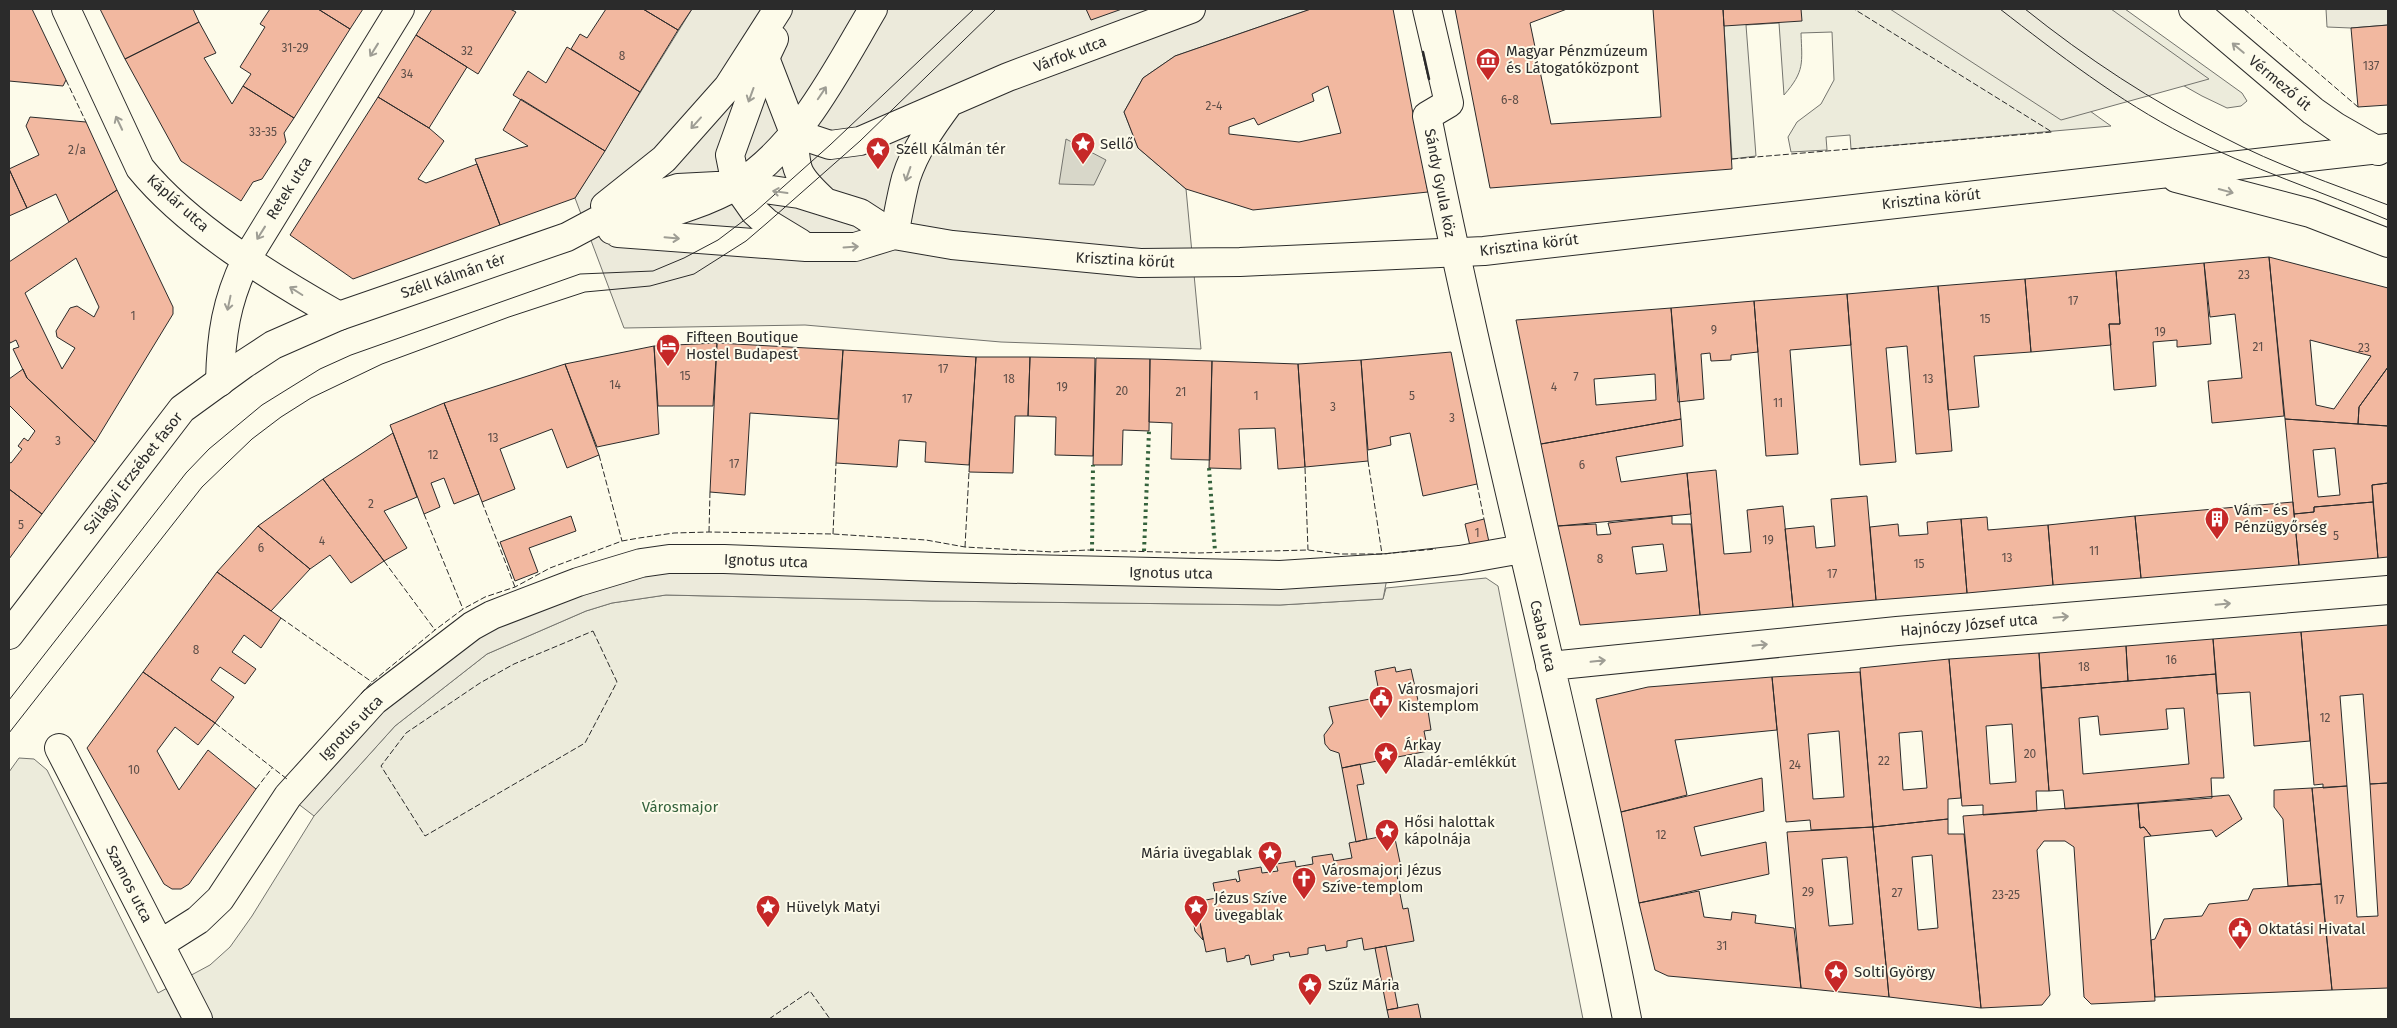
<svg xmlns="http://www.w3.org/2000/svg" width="2397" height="1028" font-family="'Fira Sans',sans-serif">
<rect width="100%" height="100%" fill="#fdfbea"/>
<!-- green -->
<path fill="#ecebdb" stroke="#74746e" d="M1723,9H1947L2111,126L1851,149L1850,135L1826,137L1827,150L1791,152L1788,137L1797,122L1821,104L1834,80L1832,32L1801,33C1802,63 1805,71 1784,95L1779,23L1746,25L1756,156L1732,159Z
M2067,9H2125L2242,93L2247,101L2241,106L2227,108L2202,96L2147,65Z
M1486,578L1498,586L1583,1019H9V772L19,758L34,759L47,770L158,993L210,965L230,947L252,916L314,816L395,726L487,654L586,611L612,603L666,595L932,601L1280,605L1383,599L1386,588Z"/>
<!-- parking -->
<path fill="#eceadb" stroke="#74746e" d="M692,9H1311L1175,56L1143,78L1124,112L1138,148L1186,189L1201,349L1001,342L805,325L624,328L575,198Z
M1890,9H2111L2209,79L2061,120Z
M2326,9H2388V25L2351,28L2327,27Z
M641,563L1389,568L1383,599L1280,605L932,601L666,595L612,603L586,611L487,654L395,726L314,816L288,796L472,626Z"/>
<!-- water -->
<path fill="#d8d7c9" stroke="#74746e" d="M1066,139L1106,160L1094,185L1059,184Z"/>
<!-- building -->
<path fill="#f2b8a0" stroke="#2b2b2b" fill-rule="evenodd" d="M9,9H32L66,80L63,86L9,81Z
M100,9H193L199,22L125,59Z
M270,9H318L350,29L294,118L243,86L251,74L240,67L265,27L260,24Z
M318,9H363L350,29Z
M432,9H510L516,12L478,74L416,35Z
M606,9H643L678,30L640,92L571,49L580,34L587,38Z
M643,9H692L678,30Z
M1086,9H1122L1091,20Z
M1311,9H1393L1428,192L1253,210L1186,189L1138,148L1124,112L1143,78L1175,56ZM1328,86L1341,133L1299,142L1229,134V127L1254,118L1258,125L1314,101L1312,94Z
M1455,9H1567L1530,23L1551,124L1661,117L1653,9H1723L1732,169L1490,188Z
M1723,9H1801L1802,21L1724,26Z
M199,22L216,53L204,58L232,104L243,86L294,118L284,133L286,142L262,179L253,182L241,201L181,161L125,59Z
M2388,25V105L2358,107L2351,28Z
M416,35L467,67L429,128L378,97Z
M567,47L640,92L605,151L513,95L528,71L546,83Z
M378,97L429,128L444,141L418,179L426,183L477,164L500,225L353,279L290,235Z
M521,99L605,151L575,198L500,225L475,159L528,146L503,130Z
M30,117L86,122L117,190L69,222L56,194L27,208L9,169L39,155L26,126Z
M9,169L27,208L9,216Z
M117,190L173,307V314L95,442L27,378L13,349L19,347L16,340L10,343L9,339V262ZM76,258L99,307L94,317L77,306L70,308L56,331L57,337L75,348L62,369L25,293Z
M2269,257L2388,288V367L2359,407L2358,424L2285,419ZM2310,340L2371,356L2334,409L2316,405Z
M2269,257L2284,416L2212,423L2208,381L2242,378L2235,314L2210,317L2204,263Z
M2204,263L2211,344L2177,347V340L2153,342L2156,386L2114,390L2109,324H2120L2116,271Z
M2116,271L2120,324H2109L2111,345L2031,352L2025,279Z
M2025,279L2031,352L1974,356L1979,407L1948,410L1938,286Z
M1938,286L1952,451L1916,454L1907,346L1886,348L1896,462L1860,465L1847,294Z
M1847,294L1851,345L1790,350L1798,454L1766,456L1754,301Z
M1754,301L1758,352L1731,355V360L1711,361L1710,353L1701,354L1704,399L1678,402L1671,308Z
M1671,308L1681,419L1541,444L1516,320ZM1655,374L1656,400L1596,405L1594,379Z
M717,343L713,406H658L654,346Z
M717,343L843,350L838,419L750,413L745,495L710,492Z
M654,346L659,434L597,447L565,364Z
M843,350L976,357L969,465L925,462L926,442L899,440L897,467L836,463Z
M1451,352L1477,484L1423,496L1410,433L1390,437L1391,445L1368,450L1361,360Z
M976,357H1030L1028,416H1015L1013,473L969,472Z
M1030,357L1095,358L1093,456L1055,455L1056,417L1028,416Z
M1096,358L1150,359L1149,431L1123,430L1122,465H1093Z
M1150,359L1212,361L1210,460L1171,459L1172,423L1149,422Z
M1361,360L1368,461L1305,467L1298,364Z
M1212,361L1298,364L1305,467L1278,469L1275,428L1239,429L1241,469L1209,468Z
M565,364L599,455L567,468L552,429L500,449L515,489L482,502L444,403Z
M2388,367V426L2358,424L2359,407Z
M23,369L27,378L95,442L42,514L9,489V462L11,463L22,449L18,446L24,438L28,441L35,431L9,405V379Z
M444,403L479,494L454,504L444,478L431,483L440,507L424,514L390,425Z
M1681,419L1683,446L1616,457L1621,482L1687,473L1691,514L1558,526L1541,444Z
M2285,419L2388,426V483L2372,485L2373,502L2314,507V512L2294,514ZM2335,448L2340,495L2318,497L2313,450Z
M393,433L417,497L384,511L407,548L384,561L323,479Z
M1716,470L1724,554L1751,552L1747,510L1783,506L1793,607L1700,615L1687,473Z
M323,479L384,561L351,583L330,555L310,569L258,526Z
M2388,483V557L2378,558L2372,485Z
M9,489L42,514L9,559Z
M1867,496L1876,600L1793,607L1785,529L1814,526L1816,548L1835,546L1831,499Z
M2293,502L2299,565L2141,578L2135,516Z
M2373,502L2378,558L2299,565L2294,514L2314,512V507Z
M571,516L576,531L529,548L538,572L515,581L500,542Z
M1672,516V524H1691L1700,615L1580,625L1558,526L1596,524L1597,535L1611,534L1608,523ZM1663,544L1667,571L1636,574L1632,547Z
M2135,516L2141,578L2053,585L2048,525Z
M1987,517L1988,530L2048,525L2053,585L1967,593L1961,519Z
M1484,519L1489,542L1470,546L1465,524Z
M1961,519L1967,593L1876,600L1870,527L1898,524L1899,536L1928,534L1927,522Z
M258,526L310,569L271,611L217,572Z
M217,572L281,618L261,648L244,635L232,652L256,669L245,684L220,667L211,680L234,697L215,723L143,672Z
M2388,625V783L2370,784L2363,694L2340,696L2347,786L2323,788V784L2314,785L2301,632Z
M2301,632L2310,741L2254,746L2250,692L2217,694L2213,639Z
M2213,639L2216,674L2128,681L2126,646Z
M2126,646L2128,681L2041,688L2039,653Z
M2039,653L2049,791H2036L2037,811L1983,815V805L1962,806L1949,659ZM2012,724L2016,782L1990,784L1986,726Z
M1949,659L1961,798L1948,799V819L1873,827L1860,668ZM1922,731L1927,788L1903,790L1899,733Z
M1395,667L1396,672L1411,669L1419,705L1427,704L1431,730L1424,731L1428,751L1342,768L1339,753L1330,750L1325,744L1324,735L1333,723L1329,707L1380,697L1375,671Z
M143,672L215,723L198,745L175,727L157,751L179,790L208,750L256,789L189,884L181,889H172L164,884L87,748Z
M1860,672L1873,827L1811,830L1810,820L1786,822L1772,677ZM1839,731L1844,797L1813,799L1808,734Z
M2216,674L2224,778H2211L2212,798L2065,809L2063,790L2049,791L2041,688ZM2184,708L2189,764L2083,774L2079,718L2098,716L2100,735L2168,729L2166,709Z
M1772,677L1777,730L1675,740L1687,795L1621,812L1596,699L1648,687Z
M1360,764L1364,784L1357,785L1367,839L1356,842L1342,768Z
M1762,778L1764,811L1694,827L1701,856L1766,842L1769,874L1639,903L1621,812Z
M2388,783V988L2332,990L2312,788L2347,786L2357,917L2378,916L2370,784Z
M2312,788L2321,884L2288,886L2283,819L2274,807V790Z
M2229,795L2242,819L2216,837L2212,830L2151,836L2144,827L2140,828L2138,803Z
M2138,803L2140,828L2144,827L2151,836L2144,837L2155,1001L2091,1004L2084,997L2074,847L2065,841H2044L2037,850L2050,995L2042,1005L1981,1008L1963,816Z
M1948,819V834H1964L1981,1008L1889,997L1873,827ZM1932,855L1938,928L1918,930L1912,857Z
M1873,827L1889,997L1801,988L1787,832ZM1847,857L1853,924L1829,926L1822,859Z
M1394,834L1401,867H1396L1399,889L1403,909L1408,908L1414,941L1364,950L1362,938L1347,941V947L1326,951L1325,945L1308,948V954L1290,957L1289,952L1273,955L1274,960L1251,965L1249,955L1245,956V958L1227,962L1225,948L1206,952L1196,902L1216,898L1213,883L1236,879L1237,882L1240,881L1238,871L1261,867L1262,873L1278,871L1276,864L1295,861L1296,867L1313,864L1312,857L1332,854L1334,861L1352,858L1349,843Z
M2321,884L2332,990L2155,997L2151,940L2155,939L2164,919L2202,916L2209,904L2248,900L2253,889Z
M1699,891L1704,917L1731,920L1732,912L1756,915L1755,923L1794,928L1801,988L1668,976L1655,970L1639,903Z
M1198,912L1203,940L1195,931L1194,925Z
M1386,946L1398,1008L1387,1010L1375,948Z
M1418,1004L1421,1019H1389L1387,1010Z"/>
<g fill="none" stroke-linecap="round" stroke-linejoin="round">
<defs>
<path id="minor" d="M66,9L140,168C188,227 272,278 339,316
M1427,9L1449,103L1427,116C1487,418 1568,716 1627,1019
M765,58L794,133L830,145L860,141L1008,77L1191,9
M894,235C898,216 901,196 906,178C915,150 932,126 949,103
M220,382C221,335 226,301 247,258L400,9
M1550,666L1897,631L2388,590
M59,748L198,1019
M160,944L198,920L220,899L288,796L374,701L472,626L492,615L578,582L641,563L669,559H724L936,567L1280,575L1389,568L1460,560L1522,549"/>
<path id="major" d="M2193,9L2313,111L2336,127L2378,151
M774,39L765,58L730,155L736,185L755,212L767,223L800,243
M794,133C795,171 796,175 824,201
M2176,178L2310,213L2388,243
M605,206L664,159L728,87L778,9
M612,230C653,217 700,207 737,185C799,147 837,70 873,9
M618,233L806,247H855L894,235
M9,635L182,409L244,364L273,345L339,316L567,237L627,205L678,188L736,185L799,194L860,213L894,235L952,245L1140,263L1240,262L1484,251L2388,148"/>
</defs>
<!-- minor casing -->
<use href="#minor" stroke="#2b2b2b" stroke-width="30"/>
<!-- major casing -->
<use href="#major" stroke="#2b2b2b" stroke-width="30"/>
<!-- minor -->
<use href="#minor" stroke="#fdfbea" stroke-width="28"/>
<!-- major -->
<use href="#major" stroke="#fdfbea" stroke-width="28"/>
<!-- tram -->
<path stroke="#2b2b2b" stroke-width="1" d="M2000,9C2058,54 2119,101 2185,135C2251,169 2321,191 2388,220
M2025,9C2086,58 2153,102 2223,137C2276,165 2333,184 2388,205
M9,700L186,473L209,449L262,405L320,369L351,355L580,274L653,271L684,258L718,240L755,212L830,145L974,9
M9,733L202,487L252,439L281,417L311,398L382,364L509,317L585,292L650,286L694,274L746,241L767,223L860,141L996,9"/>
<!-- hedge -->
<path stroke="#34623c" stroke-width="4" stroke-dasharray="2.5 4" stroke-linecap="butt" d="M1209,468L1215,551
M1092,551L1093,465
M1144,551L1149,431"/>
<!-- fence -->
<path stroke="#2b2b2b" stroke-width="1" stroke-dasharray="6 2.5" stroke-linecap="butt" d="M2244,9L2358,107
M66,80L86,122
M1732,159L2052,132L1854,9
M599,455L622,541
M1368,461L1382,554
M1305,468L1308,550
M1477,484L1484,519
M482,502L515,587
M424,514L463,609
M709,532L710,492
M833,534L836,463
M965,547L969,472
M384,561L435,630
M281,618L372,682
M593,631L617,682L585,743L425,836L381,766L406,733L480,683L514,664Z
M361,694L372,682L435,630L463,609L485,597L515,587L550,568L622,541L639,538L674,533L709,532L833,534L926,540L965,547L1053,552L1087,550L1197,553L1308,550L1340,554H1382L1436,549
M215,723L287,779
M256,789L272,768
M769,1019L810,991L830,1019"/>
<!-- wall -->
<path stroke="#2b2b2b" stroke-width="2.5" d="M1423,52L1429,79"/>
</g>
<!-- one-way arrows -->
<defs><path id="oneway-shaft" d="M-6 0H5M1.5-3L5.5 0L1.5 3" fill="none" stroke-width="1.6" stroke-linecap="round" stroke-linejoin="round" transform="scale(1.25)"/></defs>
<g stroke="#9e9d94">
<use href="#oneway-shaft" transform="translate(2238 48) rotate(-140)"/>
<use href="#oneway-shaft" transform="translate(374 50) rotate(122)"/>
<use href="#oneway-shaft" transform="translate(822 93) rotate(-56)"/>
<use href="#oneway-shaft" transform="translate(751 95) rotate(110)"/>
<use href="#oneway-shaft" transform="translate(119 123) rotate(-115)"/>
<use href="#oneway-shaft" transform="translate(696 123) rotate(132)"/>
<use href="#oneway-shaft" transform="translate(908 174) rotate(109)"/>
<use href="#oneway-shaft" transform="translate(2226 191) rotate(15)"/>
<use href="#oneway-shaft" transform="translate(780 192) rotate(-172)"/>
<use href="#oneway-shaft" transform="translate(261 233) rotate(122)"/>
<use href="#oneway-shaft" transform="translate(672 238) rotate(5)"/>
<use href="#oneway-shaft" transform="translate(851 247) rotate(-4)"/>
<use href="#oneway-shaft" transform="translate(296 291) rotate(-148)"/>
<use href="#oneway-shaft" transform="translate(229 303) rotate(102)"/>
<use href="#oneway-shaft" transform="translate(2223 604) rotate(-5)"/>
<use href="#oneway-shaft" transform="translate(2061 617) rotate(-5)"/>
<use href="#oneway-shaft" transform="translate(1760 645) rotate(-6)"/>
<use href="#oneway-shaft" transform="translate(1598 661) rotate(-6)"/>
</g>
<!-- icons -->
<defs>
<symbol id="museum-pin" viewBox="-11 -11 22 30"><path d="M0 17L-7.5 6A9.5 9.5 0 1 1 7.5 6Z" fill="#c62828" stroke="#fdfbea"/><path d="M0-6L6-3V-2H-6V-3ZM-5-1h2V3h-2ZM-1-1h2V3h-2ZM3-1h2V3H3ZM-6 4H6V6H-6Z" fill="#fff"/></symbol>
<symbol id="sight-pin" viewBox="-11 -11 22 30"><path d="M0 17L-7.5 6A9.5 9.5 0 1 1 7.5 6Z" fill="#c62828" stroke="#fdfbea"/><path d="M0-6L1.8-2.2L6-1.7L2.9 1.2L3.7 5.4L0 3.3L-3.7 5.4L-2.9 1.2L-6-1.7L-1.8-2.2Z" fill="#fff"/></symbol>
<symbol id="hotel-pin" viewBox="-11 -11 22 30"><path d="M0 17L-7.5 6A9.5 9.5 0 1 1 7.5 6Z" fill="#c62828" stroke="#fdfbea"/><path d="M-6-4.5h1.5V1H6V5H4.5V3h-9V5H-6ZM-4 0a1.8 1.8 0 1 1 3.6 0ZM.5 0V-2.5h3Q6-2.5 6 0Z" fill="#fff"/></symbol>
<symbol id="building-pin" viewBox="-11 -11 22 30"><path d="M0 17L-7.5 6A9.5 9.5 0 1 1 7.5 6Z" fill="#c62828" stroke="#fdfbea"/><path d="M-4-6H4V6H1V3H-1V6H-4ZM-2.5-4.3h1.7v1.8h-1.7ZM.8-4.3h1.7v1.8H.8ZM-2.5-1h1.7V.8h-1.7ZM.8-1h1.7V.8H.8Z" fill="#fff"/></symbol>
<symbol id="civic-pin" viewBox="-11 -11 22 30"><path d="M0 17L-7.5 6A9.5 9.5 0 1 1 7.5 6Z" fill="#c62828" stroke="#fdfbea"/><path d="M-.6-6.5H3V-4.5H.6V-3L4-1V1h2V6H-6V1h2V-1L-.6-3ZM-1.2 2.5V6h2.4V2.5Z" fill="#fff"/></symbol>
<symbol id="church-pin" viewBox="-11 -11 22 30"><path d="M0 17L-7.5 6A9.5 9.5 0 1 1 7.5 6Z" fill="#c62828" stroke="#fdfbea"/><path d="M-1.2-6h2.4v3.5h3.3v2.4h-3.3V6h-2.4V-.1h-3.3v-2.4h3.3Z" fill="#fff"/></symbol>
</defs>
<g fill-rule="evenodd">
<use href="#museum-pin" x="1474" y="46" width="28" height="38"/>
<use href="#sight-pin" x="1069" y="130" width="28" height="38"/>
<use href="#sight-pin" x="864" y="135" width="28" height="38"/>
<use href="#hotel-pin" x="654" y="332" width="28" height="38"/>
<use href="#building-pin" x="2203" y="505" width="28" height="38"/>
<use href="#civic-pin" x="1367" y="684" width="28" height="38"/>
<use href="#sight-pin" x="1372" y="740" width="28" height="38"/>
<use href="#sight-pin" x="1373" y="817" width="28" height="38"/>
<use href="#sight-pin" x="1256" y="839" width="28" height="38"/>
<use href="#church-pin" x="1290" y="865" width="28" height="38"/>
<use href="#sight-pin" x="754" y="893" width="28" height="38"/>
<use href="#sight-pin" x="1182" y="893" width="28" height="38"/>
<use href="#civic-pin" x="2226" y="915" width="28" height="38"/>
<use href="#sight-pin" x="1822" y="958" width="28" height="38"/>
<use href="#sight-pin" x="1296" y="971" width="28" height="38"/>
</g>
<g text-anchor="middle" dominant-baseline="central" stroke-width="4" stroke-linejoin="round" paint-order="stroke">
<!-- number labels -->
<g font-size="12" fill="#5d4e48">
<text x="295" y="48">31-29</text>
<text x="467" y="51">32</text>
<text x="622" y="56">8</text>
<text x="2371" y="66">137</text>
<text x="407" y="74">34</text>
<text x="1510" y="100">6-8</text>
<text x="1214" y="106">2-4</text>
<text x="263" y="132">33-35</text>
<text x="77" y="150">2/a</text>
<text x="2244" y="275">23</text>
<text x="2073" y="301">17</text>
<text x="133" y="316">1</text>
<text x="1985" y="319">15</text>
<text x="1714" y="330">9</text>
<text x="2160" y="332">19</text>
<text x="2258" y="347">21</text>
<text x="2364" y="348">23</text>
<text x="943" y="369">17</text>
<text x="685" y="376">15</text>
<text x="1576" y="377">7</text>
<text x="1009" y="379">18</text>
<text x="1928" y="379">13</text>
<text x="615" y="385">14</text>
<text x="1062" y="387">19</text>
<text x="1554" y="387">4</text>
<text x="1122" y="391">20</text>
<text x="1181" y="392">21</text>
<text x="1256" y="396">1</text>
<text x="1412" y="396">5</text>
<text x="907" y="399">17</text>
<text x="1778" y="403">11</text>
<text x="1333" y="407">3</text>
<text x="1452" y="418">3</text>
<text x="493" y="438">13</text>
<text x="58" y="441">3</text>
<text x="433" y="455">12</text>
<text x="734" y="464">17</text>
<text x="1582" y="465">6</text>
<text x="371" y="504">2</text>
<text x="21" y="525">5</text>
<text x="1477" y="533">1</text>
<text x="2336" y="536">5</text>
<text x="1768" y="540">19</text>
<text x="322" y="541">4</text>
<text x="261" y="548">6</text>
<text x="2094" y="551">11</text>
<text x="2007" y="558">13</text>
<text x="1600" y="559">8</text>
<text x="1919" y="564">15</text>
<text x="1832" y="574">17</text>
<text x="196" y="650">8</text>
<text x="2171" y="660">16</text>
<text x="2084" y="667">18</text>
<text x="2325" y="718">12</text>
<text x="2030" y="754">20</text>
<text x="1884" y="761">22</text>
<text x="1795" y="765">24</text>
<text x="134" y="770">10</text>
<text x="1661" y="835">12</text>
<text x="1808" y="892">29</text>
<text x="1897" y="893">27</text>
<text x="2006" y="895">23-25</text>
<text x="2339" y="900">17</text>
<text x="1722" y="946">31</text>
</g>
<!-- poi labels -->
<g font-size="15" fill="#2b2b2b" stroke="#fdfbea" text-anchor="start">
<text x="1506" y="51">Magyar Pénzmúzeum<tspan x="1506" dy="17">és Látogatóközpont</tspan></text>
<text x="1100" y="144">Sellő</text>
<text x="896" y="149">Széll Kálmán tér</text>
<text x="686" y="337">Fifteen Boutique<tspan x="686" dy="17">Hostel Budapest</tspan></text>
<text x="2234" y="510">Vám- és<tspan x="2234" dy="17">Pénzügyőrség</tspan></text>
<text x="1398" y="689">Városmajori<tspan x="1398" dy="17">Kistemplom</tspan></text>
<text x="1404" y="745">Árkay<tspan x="1404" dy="17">Aladár-emlékkút</tspan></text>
<text x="1404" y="822">Hősi halottak<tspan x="1404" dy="17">kápolnája</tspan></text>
<text x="1252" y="853" text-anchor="end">Mária üvegablak</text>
<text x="1322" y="870">Városmajori Jézus<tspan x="1322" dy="17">Szíve-templom</tspan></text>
<text x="1214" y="898">Jézus Szíve<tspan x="1214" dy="17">üvegablak</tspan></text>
<text x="786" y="907">Hüvelyk Matyi</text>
<text x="2258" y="929">Oktatási Hivatal</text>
<text x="1854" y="972">Solti György</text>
<text x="1328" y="985">Szűz Mária</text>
</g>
<!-- street labels -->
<g font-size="15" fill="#2b2b2b" stroke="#fdfbea">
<text transform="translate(1070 54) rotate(-21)">Várfok utca</text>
<text transform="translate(2280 83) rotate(40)">Vérmező út</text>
<text transform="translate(1440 183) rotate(79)">Sándy Gyula köz</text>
<text transform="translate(289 188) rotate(-58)">Retek utca</text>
<text transform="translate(1931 199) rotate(-6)">Krisztina körút</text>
<text transform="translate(178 203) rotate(42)">Káplár utca</text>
<text transform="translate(1529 245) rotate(-7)">Krisztina körút</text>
<text transform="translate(1125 260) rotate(3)">Krisztina körút</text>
<text transform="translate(453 276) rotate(-19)">Széll Kálmán tér</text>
<text transform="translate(133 473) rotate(-52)">Szilágyi Erzsébet fasor</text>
<text transform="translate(766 561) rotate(2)">Ignotus utca</text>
<text transform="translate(1171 573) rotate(1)">Ignotus utca</text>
<text transform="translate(1969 625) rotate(-5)">Hajnóczy József utca</text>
<text transform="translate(1543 636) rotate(77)">Csaba utca</text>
<text transform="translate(351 728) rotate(-46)">Ignotus utca</text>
<text transform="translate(129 884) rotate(63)">Szamos utca</text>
</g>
<!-- park labels -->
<g font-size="15" fill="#34623c" stroke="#fdfbea">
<text x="680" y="807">Városmajor</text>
</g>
</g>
<!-- border -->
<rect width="2397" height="1028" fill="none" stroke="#2b2b2b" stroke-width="20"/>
</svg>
